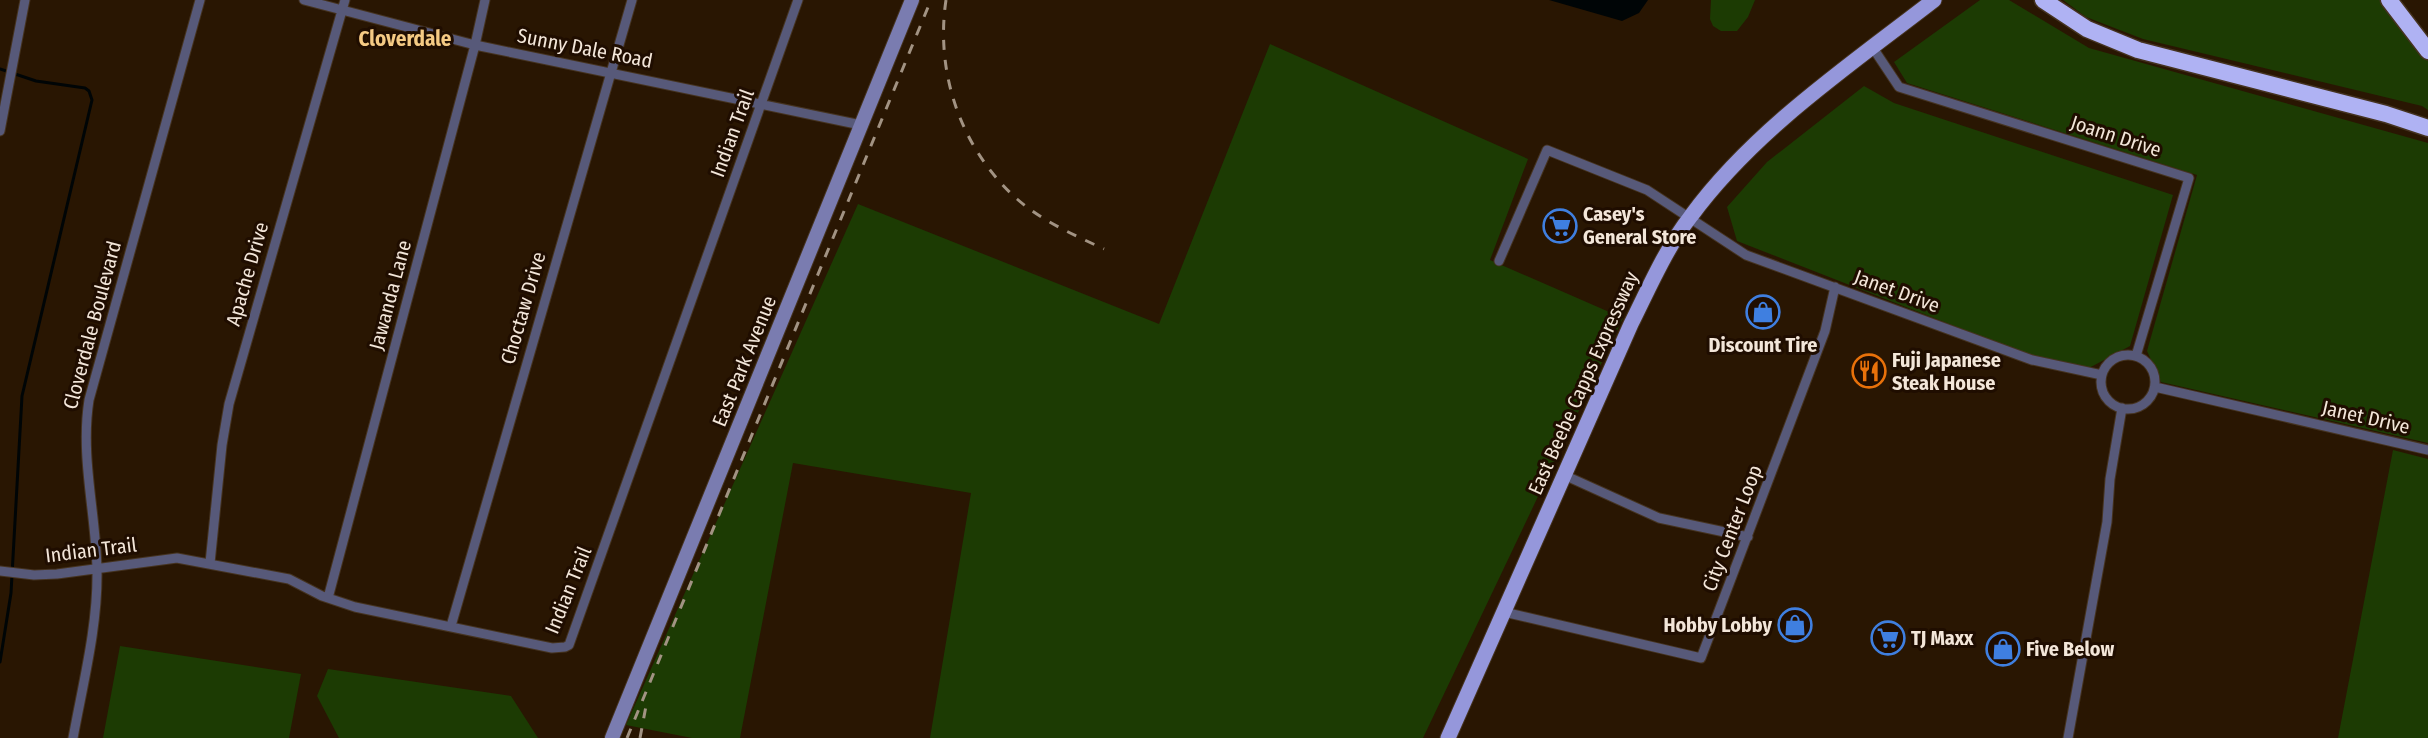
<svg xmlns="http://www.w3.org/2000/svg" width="2428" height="738" font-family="'Fira Sans Condensed',sans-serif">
<rect width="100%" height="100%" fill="#291602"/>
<!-- green -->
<path fill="#1c3b03" d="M1711,0H1755L1748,17L1737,31H1721L1713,26L1710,19Z
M1980,0H2009L2089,48L2428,143V443L2161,382L2147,351L2197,175L1907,83L1894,62Z
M2063,0H2381L2428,61V110L2422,106L2143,39L2086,17Z
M1270,44L1528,159L1490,260L1623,318L1423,738H930L971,493L793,463L740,738H692L626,725L858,204L1159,324Z
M1864,86L1894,103L2173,195L2130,346L2089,368L2031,356L1737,241L1727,207L1767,162Z
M2393,450L2428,459V738H2338Z
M120,646L301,674L289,738H103Z
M328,669L511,696L538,738H339L317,696Z"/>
<!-- water -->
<path fill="#000506" d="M1549,0H1648L1639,13L1622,21Z"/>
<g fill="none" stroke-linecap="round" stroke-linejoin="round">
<!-- stream -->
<path stroke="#000506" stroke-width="3" d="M0,69L36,81L85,88L89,91L92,100L22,396L11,593L0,662"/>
<defs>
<path id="street" d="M304,0L475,45L861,125
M1873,48L1899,87L2189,178L2136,356
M0,131L25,0
M1499,261L1547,150L1647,190L1746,255L2032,360L2102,375
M2101 382a27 27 0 1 1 54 0a27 27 0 1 1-54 0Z
M2155,387L2428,450
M1564,475L1659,518L1748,537
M210,563L222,445L229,404L345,0
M0,571L34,575L57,574L177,558L289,579L322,596L355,607L552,648L565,647L569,645L798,0
M328,598L475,45L485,0
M1504,612L1701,658L1825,331L1835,287
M451,626L632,0
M73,738C83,683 98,626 97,570C96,513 80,457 89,400L200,0
M2068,738L2107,522L2110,479L2122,408"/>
<path id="secondary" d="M612,738L912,0"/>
<path id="primary" d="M1448,738L1631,324C1649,288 1666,248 1691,216C1754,130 1850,65 1934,0"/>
<path id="highway" d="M2043,0L2087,29L2138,50L2386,114L2428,128
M2389,0L2428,51"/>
</defs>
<!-- street casing -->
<use href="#street" stroke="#453320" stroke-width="11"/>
<!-- secondary casing -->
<use href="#secondary" stroke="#453320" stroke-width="16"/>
<!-- primary casing -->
<use href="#primary" stroke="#453320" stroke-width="17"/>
<!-- highway casing -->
<use href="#highway" stroke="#453320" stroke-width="19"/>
<!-- street -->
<use href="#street" stroke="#575979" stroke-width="9"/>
<!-- secondary -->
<use href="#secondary" stroke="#7a7cb0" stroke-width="14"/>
<!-- primary -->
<use href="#primary" stroke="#9597db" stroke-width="15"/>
<!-- highway -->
<use href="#highway" stroke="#afb2f3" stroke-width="16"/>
<!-- rail -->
<path stroke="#a29383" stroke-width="3" stroke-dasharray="10 10" stroke-linecap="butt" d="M946,0C935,73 961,149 1017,199C1042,221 1074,235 1104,249
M627,738L931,0
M640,738L646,706"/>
</g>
<!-- icons -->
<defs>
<symbol id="supermarket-ring" viewBox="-11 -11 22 22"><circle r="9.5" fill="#1f0d00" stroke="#3f7fe0" stroke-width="1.5"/><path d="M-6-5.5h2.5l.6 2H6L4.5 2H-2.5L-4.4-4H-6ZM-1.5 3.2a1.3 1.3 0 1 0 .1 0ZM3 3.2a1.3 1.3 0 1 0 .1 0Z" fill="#3f7fe0"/></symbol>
<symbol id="shop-ring" viewBox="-11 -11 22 22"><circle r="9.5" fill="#1f0d00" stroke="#3f7fe0" stroke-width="1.5"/><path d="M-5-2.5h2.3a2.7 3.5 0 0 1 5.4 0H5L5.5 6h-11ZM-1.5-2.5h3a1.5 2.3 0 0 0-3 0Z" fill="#3f7fe0"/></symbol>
<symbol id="restaurant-ring" viewBox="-11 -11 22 22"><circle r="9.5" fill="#1f0d00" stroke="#e8710a" stroke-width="1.5"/><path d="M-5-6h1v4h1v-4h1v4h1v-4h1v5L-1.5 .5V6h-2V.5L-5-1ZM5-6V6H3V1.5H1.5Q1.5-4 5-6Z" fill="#e8710a"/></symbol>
</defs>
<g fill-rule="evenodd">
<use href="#supermarket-ring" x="1541" y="207" width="38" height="38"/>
<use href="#shop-ring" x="1744" y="293" width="38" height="38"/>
<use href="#restaurant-ring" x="1850" y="352" width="38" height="38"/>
<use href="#shop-ring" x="1776" y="606" width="38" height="38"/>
<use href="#supermarket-ring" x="1869" y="619" width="38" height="38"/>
<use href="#shop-ring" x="1984" y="630" width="38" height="38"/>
</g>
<g text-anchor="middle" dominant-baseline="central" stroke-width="6" stroke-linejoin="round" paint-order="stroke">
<!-- street labels -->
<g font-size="20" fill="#f3e6d9" stroke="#1f0d00">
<text transform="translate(585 48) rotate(11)">Sunny Dale Road</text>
<text transform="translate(732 133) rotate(-70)">Indian Trail</text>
<text transform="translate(2116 136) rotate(18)">Joann Drive</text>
<text transform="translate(247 274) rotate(-74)">Apache Drive</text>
<text transform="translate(1897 291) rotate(20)">Janet Drive</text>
<text transform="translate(390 295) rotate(-75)">Jawanda Lane</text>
<text transform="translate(523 308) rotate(-74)">Choctaw Drive</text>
<text transform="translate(92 325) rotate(-75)">Cloverdale Boulevard</text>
<text transform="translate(744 361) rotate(-68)">East Park Avenue</text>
<text transform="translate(1583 383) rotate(-66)">East Beebe Capps Expressway</text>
<text transform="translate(2366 417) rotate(13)">Janet Drive</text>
<text transform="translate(1732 528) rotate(-69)">City Center Loop</text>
<text transform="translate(91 550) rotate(-7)">Indian Trail</text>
<text transform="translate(568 590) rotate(-68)">Indian Trail</text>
</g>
<!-- poi labels -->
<g font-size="20" font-weight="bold" fill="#f3e6d9" stroke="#1f0d00" text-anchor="start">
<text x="1583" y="214">Casey's<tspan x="1583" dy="23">General Store</tspan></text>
<text x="1763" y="345" text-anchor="middle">Discount Tire</text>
<text x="1892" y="360">Fuji Japanese<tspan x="1892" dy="23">Steak House</tspan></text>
<text x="1772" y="625" text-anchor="end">Hobby Lobby</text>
<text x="1911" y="638">TJ Maxx</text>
<text x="2026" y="649">Five Below</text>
</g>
<!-- neighbourhood labels -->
<g font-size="21" font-weight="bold" fill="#f5ca84" stroke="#1f0d00">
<text x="405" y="39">Cloverdale</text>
</g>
</g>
</svg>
